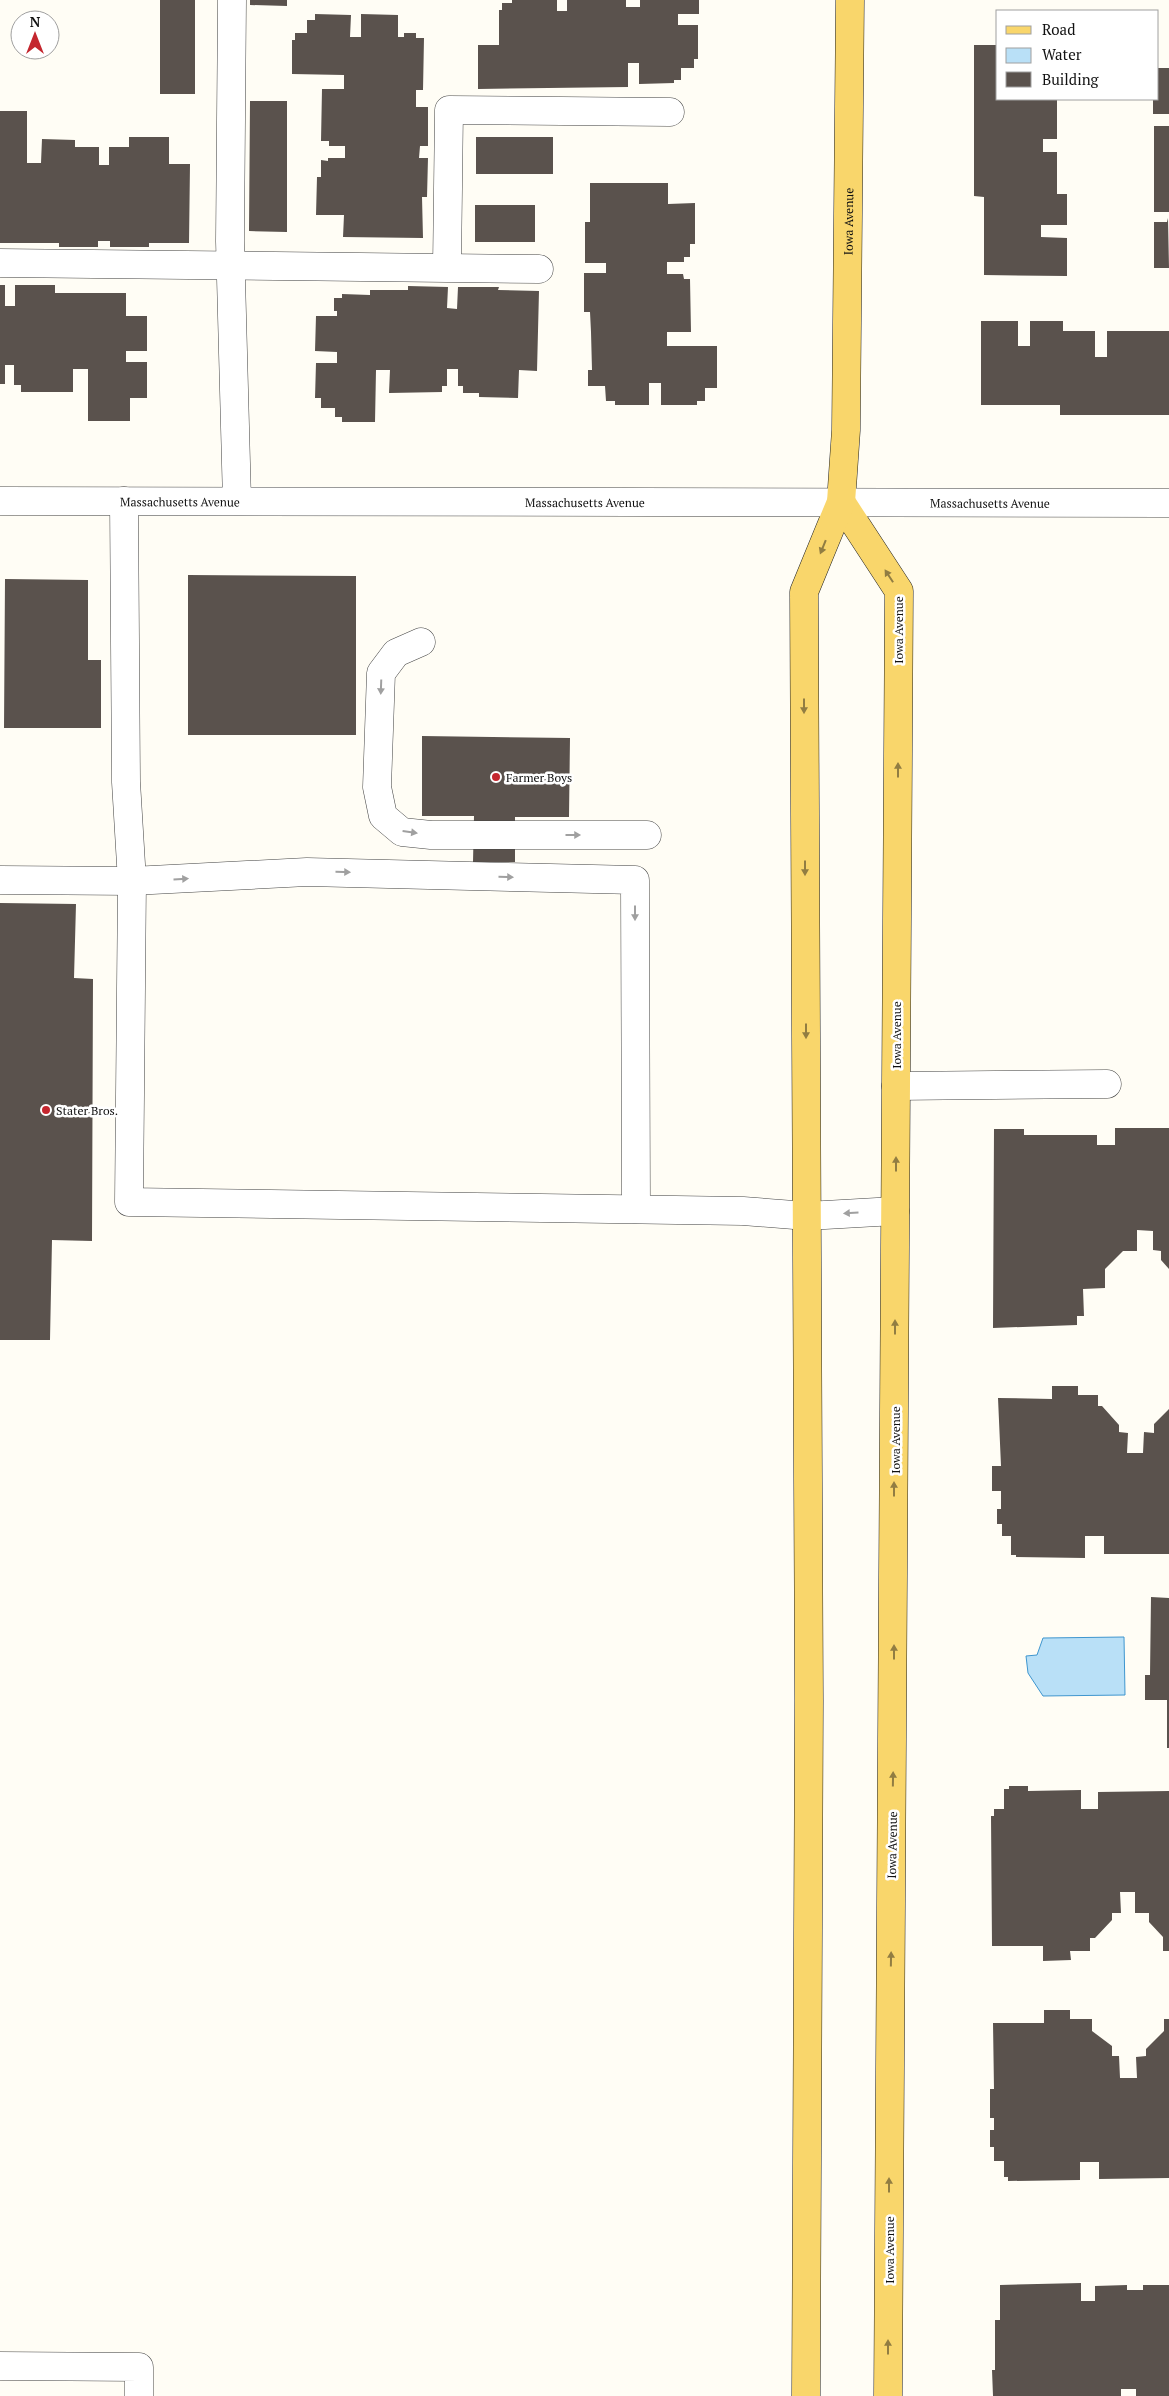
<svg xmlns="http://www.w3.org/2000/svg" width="1169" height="2396" font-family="'PT Serif',serif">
<rect width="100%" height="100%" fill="#fffdf5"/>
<!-- water -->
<path fill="#b9e0f7" stroke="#3f96cf" d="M1124,1637L1125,1695L1043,1696L1028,1673L1026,1656L1037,1655L1043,1638Z"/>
<!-- building -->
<path fill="#5a524d" d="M160,0H195V94H160Z
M250,0H287V6L250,5Z
M512,0H557V11H567V0H626V7H640V0H699V14H678V25H698V59H694V68H681V80H674V83L639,84V63H628V87L478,89V45H499V10H502V3H512Z
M315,14L351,15L350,37H361V14L398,15V37H404V33H416V38H424L423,90H416V107H428V146H420L419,158H428L427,197H422L423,238L343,237L344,215H316L317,177H321V160L328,161V158H345V146H329V141H321L322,89H344V75L292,74V40H295V33H307V20H315Z
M974,45H998V99H1057V139H1043V152H1057V194H1067V225H1041V237L1067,238V276L984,275V197L974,196Z
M1158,68H1169V114H1153V99H1158Z
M250,101H287V232L249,231Z
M0,111H27V163H41L42,139L75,140V147H99V165H109V147H129V137H169V164H190L189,243H149V247H110V241H98V247H59V243H0Z
M1154,126H1169V212H1154Z
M476,137H553V174H476Z
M590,183H668V204L695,203V244H690V257H684V262H667V274H683L684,279H690L691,332H667V346H717V388H705V401H697V405H661V383H649V405H615V401H606L605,386H588V370H592L591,332L590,312H584V273H606V263H585V222H590Z
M475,205H535V242H475Z
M1168,218L1169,268H1154V222H1167Z
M0,285H5V306H15V285H55V293H126V316H147V351H126V362H147V398H130V421H88V369H73V392H21V385H14V365H5V384H0Z
M408,286L448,287L447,308L457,309L458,287H499L498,290L539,291L537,371L519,370L518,398L479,397V393H463V386H458V369H447V386H442V392L389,393L390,370H376L375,422H342V417H335V408H321V398H315L316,363H337V352L315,351L316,316H337V311H334V298H342V294L370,295V290H408Z
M981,321H1018V346H1030V321H1063V331H1095V357H1107V331H1169V415H1060V405H981Z
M188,575L356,576V735H188Z
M5,579L88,580V660H101V728H4Z
M422,736L570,738L569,817H515V862H473L474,816H422Z
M0,903L76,904L74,978L93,979L92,1241L52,1240L50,1340H0Z
M1115,1128H1169V1269L1161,1260V1251L1153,1250V1231L1137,1230V1251H1123L1105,1269V1288L1083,1289L1084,1316H1077V1325L993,1328L994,1129H1024V1135H1097V1145H1115Z
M1052,1386H1078V1395H1098V1406H1102L1119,1425V1432L1128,1433L1127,1453H1143L1144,1432L1154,1433V1424L1169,1409V1554H1104V1536H1085V1558L1016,1557V1555H1011V1536H1002V1524H997V1509H1001V1491H992V1466H1001L998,1398L1052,1399Z
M1151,1597L1169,1598V1748H1167V1700H1145V1675H1150Z
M1009,1786H1028V1791L1081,1790V1809H1098V1792L1169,1791V1951H1163V1937L1149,1922V1913H1135V1892H1120L1121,1913H1112V1920L1095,1938H1090V1951H1070L1071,1960L1043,1961V1946H992L991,1816H994V1809H1004V1789H1009Z
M1044,2010H1070V2019H1092V2031L1112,2046V2056H1119L1120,2078H1137L1136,2057L1146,2056V2049L1164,2031V2019H1169V2178L1099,2179V2162H1080V2180L1008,2181V2177H1004V2161H994V2147H990V2130H994V2118H990V2089H994L993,2023H1044Z
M1081,2283V2301H1095V2286L1127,2285V2290H1143V2285H1169V2396H1136V2389H1121V2396H993L992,2370H995V2320H1000V2285Z"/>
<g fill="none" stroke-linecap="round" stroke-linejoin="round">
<defs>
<g id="minor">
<path d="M232,0L230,241L237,501"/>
<path d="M0,263L539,269"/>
<path d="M447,267L449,110L670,112"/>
<path id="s1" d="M0,501L1169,503"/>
<path d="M124,501L126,782L132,881L129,1202L743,1211L807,1216L895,1211"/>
<path d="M421,642L396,653L381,673L377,787L383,816L402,832L431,835H647"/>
<path d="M0,880L132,881L307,872L635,880L636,1209"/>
<path d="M896,1086L1107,1084"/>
<path d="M0,2366L139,2367V2396"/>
</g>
<g id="major">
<path d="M841,502L899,591L888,2396"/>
<path id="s2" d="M806,2396L809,1700L804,592L841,502L846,430L850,0"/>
</g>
</defs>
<!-- minor casing -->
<use href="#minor" stroke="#444" stroke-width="29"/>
<!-- major casing -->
<use href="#major" stroke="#222" stroke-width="29"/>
<!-- minor -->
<use href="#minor" stroke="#fff" stroke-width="28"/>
<!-- major -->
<use href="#major" stroke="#f9d66b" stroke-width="28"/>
</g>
<!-- one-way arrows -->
<defs><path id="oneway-solid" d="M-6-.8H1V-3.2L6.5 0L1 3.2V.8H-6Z" transform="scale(1.25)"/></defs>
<g fill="#917d42">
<use href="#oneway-solid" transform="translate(823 547) rotate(112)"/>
<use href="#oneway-solid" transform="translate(889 576) rotate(-123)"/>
<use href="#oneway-solid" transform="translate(804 706) rotate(90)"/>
<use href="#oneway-solid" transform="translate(898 770) rotate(-90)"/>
<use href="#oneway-solid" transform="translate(805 868) rotate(90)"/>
<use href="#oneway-solid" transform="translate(806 1031) rotate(90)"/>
<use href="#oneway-solid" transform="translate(896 1164) rotate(-90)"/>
<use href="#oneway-solid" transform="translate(895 1327) rotate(-90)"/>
<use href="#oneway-solid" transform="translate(894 1489) rotate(-90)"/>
<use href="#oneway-solid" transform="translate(894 1652) rotate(-90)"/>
<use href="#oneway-solid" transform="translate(893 1779) rotate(-89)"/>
<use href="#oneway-solid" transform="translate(891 1959) rotate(-89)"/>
<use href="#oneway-solid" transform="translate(889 2185) rotate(-90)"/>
<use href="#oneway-solid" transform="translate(888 2347) rotate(-90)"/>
</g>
<g fill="#a0a0a0">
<use href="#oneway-solid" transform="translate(381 687) rotate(92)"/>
<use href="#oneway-solid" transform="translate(410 832) rotate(8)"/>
<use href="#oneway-solid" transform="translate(573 835)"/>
<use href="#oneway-solid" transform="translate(343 872) rotate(1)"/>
<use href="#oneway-solid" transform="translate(506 877) rotate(1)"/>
<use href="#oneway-solid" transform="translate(181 879) rotate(-3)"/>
<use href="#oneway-solid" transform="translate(635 913) rotate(90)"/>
<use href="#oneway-solid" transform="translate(851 1213) rotate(177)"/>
</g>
<!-- markers -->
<g fill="#c4262e" stroke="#fff" stroke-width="2">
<circle cx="496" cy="777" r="5"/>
<circle cx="46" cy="1110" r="5"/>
</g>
<g text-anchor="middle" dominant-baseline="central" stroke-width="5" stroke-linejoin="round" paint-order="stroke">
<!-- street labels -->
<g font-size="12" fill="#111" stroke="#fff">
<text stroke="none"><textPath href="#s2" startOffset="2182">Iowa Avenue</textPath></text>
<text stroke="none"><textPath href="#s1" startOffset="180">Massachusetts Avenue</textPath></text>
<text stroke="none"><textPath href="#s1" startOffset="990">Massachusetts Avenue</textPath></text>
<text stroke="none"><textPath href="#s1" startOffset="585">Massachusetts Avenue</textPath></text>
<text transform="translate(898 630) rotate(-90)">Iowa Avenue</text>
<text transform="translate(896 1035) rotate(-90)">Iowa Avenue</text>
<text transform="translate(895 1440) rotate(-90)">Iowa Avenue</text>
<text transform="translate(892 1845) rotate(-89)">Iowa Avenue</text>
<text transform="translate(889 2250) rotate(-90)">Iowa Avenue</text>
</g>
<!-- poi labels -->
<g font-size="12" fill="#111" stroke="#fff" text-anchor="start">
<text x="506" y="777">Farmer Boys</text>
<text x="56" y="1110">Stater Bros.</text>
</g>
</g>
<!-- legend -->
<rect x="996" y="10" width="162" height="90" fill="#ffffff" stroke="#a0a0a0"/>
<rect x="1006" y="26" width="25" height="8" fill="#f9d66b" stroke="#a0a0a0"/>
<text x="1042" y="35" font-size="15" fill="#111111">Road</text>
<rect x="1006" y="48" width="25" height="15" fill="#b9e0f7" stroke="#a0a0a0"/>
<text x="1042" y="60" font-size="15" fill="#111111">Water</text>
<rect x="1006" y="72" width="25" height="15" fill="#5a524d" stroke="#a0a0a0"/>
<text x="1042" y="85" font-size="15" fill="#111111">Building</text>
<!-- north arrow -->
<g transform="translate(35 35)"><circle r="24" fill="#ffffff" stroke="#a0a0a0"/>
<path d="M0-4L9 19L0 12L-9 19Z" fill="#c4262e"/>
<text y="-8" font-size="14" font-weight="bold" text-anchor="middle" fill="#111111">N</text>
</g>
</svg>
